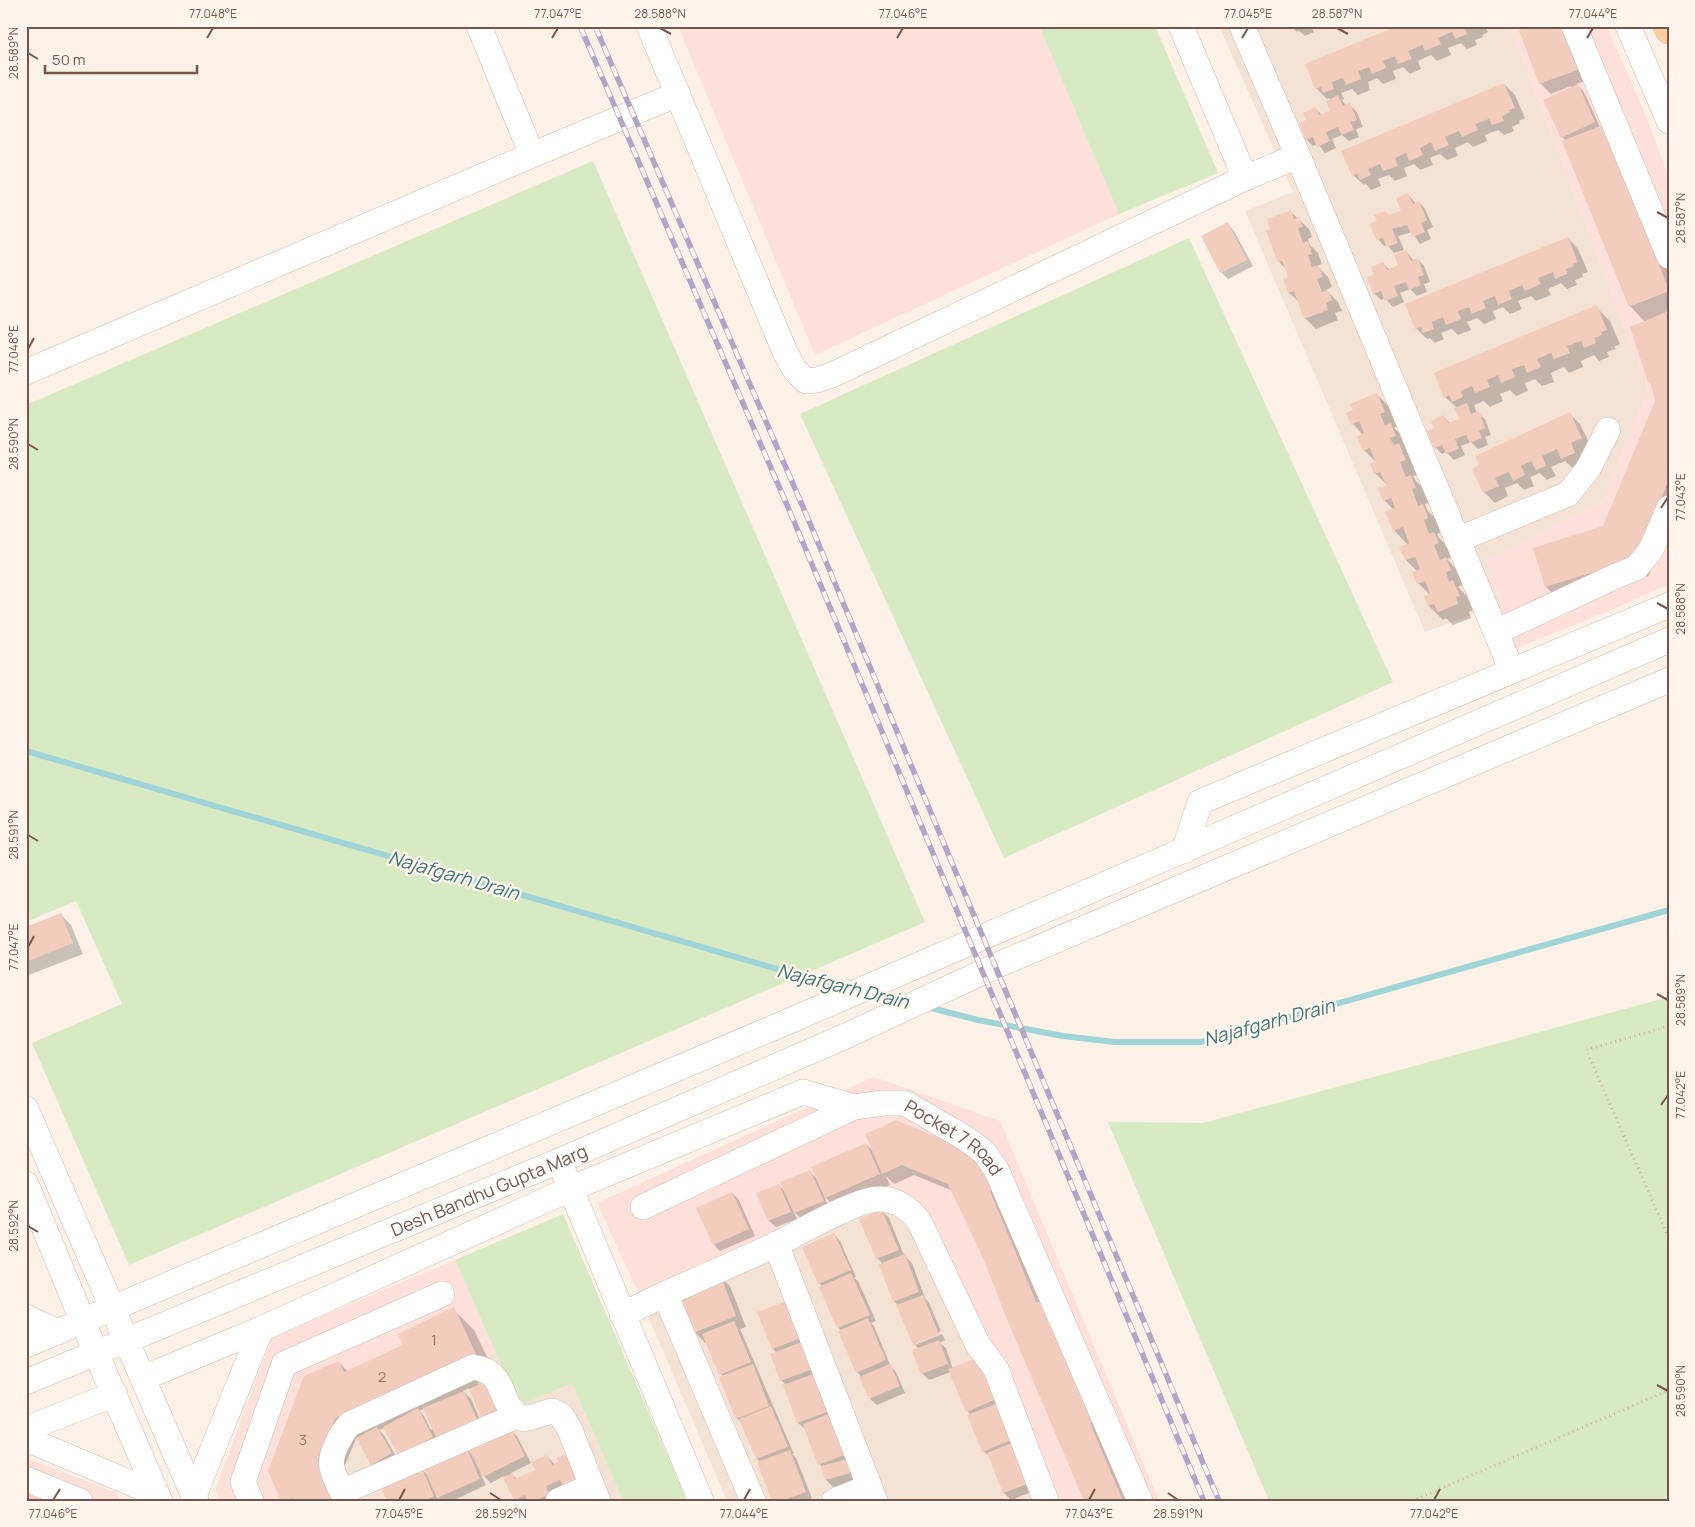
<svg xmlns="http://www.w3.org/2000/svg" width="1695" height="1527" font-family="Manrope,sans-serif">
<rect width="100%" height="100%" fill="#fcf1e6"/>
<!-- residential -->
<path fill="#f4e2d4" d="M1219,26H1510L1648,390L1602,501L1486,561L1519,654L1499,661L1477,613L1425,632L1245,211L1293,192Z
M875,1190L933,1219L1057,1501H727L637,1290Z
M495,1352L519,1406L572,1383L623,1501H341L336,1434L349,1420Z"/>
<!-- commercial -->
<path fill="#fce0d9" d="M678,26H1039L1119,214L815,355Z
M1510,26H1607L1648,121L1669,179V584L1618,607L1517,648L1486,561L1602,501L1648,390Z
M874,1077L1000,1121L1159,1501H1057L933,1219L875,1190L637,1290L597,1203Z
M455,1260L495,1352L349,1420L336,1434L341,1501H220L215,1490L272,1337Z
M26,1458L117,1493L120,1501H26Z"/>
<!-- green -->
<path fill="#d8eac4" d="M1039,26H1155L1218,173L1119,214Z
M593,161L925,922L129,1265L32,1043L122,1004L76,901L26,922V405Z
M1189,238L1393,682L1004,858L800,414Z
M1669,997V1501H1269L1108,1122L1203,1123Z
M563,1214L687,1501H623L572,1383L519,1406L455,1260Z"/>
<!-- shadow -->
<path fill="#0003" fill-rule="evenodd" d="M1291,26H1311L1314,32L1305,36L1299,31L1297,32Z
M1400,26H1485L1488,32L1482,35L1483,37L1475,40L1477,45L1467,49L1461,43L1448,48L1451,55L1437,61L1431,55L1418,61L1421,69L1410,74L1403,67L1393,71L1396,79L1383,84L1377,78L1368,82L1370,90L1358,95L1352,89L1341,93L1344,99L1342,100L1346,106L1350,105L1357,112L1363,127L1356,129L1359,137L1349,141L1342,135L1332,139L1336,148L1325,153L1318,144L1313,146L1306,139L1308,121L1316,109L1322,115L1332,111L1331,100L1329,98L1327,99L1316,88Z
M1521,26H1574L1593,78L1576,84L1584,92L1600,127L1616,141L1669,271V311L1665,312L1669,316V527L1648,577L1639,573L1560,601L1546,587L1604,527L1656,402L1652,384L1649,381L1645,322L1630,306L1566,141L1562,137L1572,88L1571,86L1551,94L1540,83L1524,30Z
M1504,84L1515,95L1525,118L1519,121L1520,123L1512,127L1514,131L1504,135L1498,130L1485,135L1487,141L1473,147L1468,142L1455,148L1458,156L1447,160L1440,154L1430,158L1433,165L1420,170L1414,164L1404,168L1407,176L1395,181L1389,175L1378,179L1381,186L1371,190L1366,184L1364,185L1353,175Z
M1408,194L1416,204L1419,202L1425,209L1433,227L1427,230L1431,239L1420,244L1412,232L1398,236L1404,250L1394,253L1387,245L1384,246L1378,239V222L1385,212L1389,216L1403,212Z
M1291,212L1309,229L1312,237L1308,239L1310,245L1318,253L1322,264L1317,266L1328,277L1332,287L1326,290L1338,302L1342,311L1335,313L1338,320L1316,329L1305,318L1300,303L1289,293L1284,280L1290,278L1287,270L1279,262Z
M1228,224L1234,231L1253,266L1228,279L1221,272Z
M1568,238L1578,249L1588,272L1582,274L1583,277L1575,280L1577,285L1567,289L1561,283L1548,289L1551,295L1536,301L1531,296L1518,301L1522,309L1510,314L1503,307L1493,311L1496,319L1484,324L1477,318L1467,322L1471,330L1458,335L1452,329L1441,333L1444,339L1435,343L1430,338L1427,339L1416,328Z
M1406,251L1414,261L1418,259L1424,266L1430,282L1424,284L1427,292L1417,296L1410,289L1400,293L1404,302L1393,307L1385,298L1381,300L1374,293L1376,275L1383,264L1390,270L1400,266Z
M1596,307L1610,321L1620,344L1614,347L1616,349L1607,352L1609,357L1599,361L1594,355L1581,361L1583,367L1569,373L1564,367L1551,373L1554,382L1542,386L1535,379L1525,383L1528,391L1516,396L1510,390L1500,394L1503,401L1490,407L1484,401L1474,405L1477,413L1485,419L1491,435L1485,437L1488,445L1478,449L1471,442L1461,446L1465,455L1454,460L1446,452L1442,454L1435,447L1436,429L1444,417L1450,423L1461,419L1457,408L1445,397Z
M1377,394L1391,409L1398,426L1394,428L1405,438L1409,450L1406,451L1413,459L1420,474L1413,476L1415,480L1425,490L1430,502L1425,504L1427,510L1436,519L1442,532L1437,534L1439,538L1448,547L1452,557L1447,559L1460,573L1464,584L1458,587L1467,596L1473,610L1469,612L1471,618L1453,625L1446,618L1443,620L1429,606L1425,597L1430,595L1418,583L1417,571L1406,560L1408,545L1394,530V510L1384,500L1388,486L1375,473L1376,462L1364,450L1363,435L1353,424L1348,414Z
M1570,414L1580,424L1592,449L1580,454L1585,463L1573,468L1565,461L1551,467L1556,476L1547,480L1540,473L1530,477L1534,486L1524,490L1517,483L1505,488L1508,496L1495,503L1484,492L1473,469Z
M61,915L71,925L83,954L26,976V928Z
M866,1144L874,1152L981,1157L1041,1301L1011,1314L1046,1302L1134,1501H1086L985,1259L953,1191L914,1175L894,1184L886,1176L890,1185L836,1208L824,1196L829,1208L802,1219L794,1212L797,1219L776,1227L769,1221L758,1194L779,1185L786,1193L810,1172L818,1180Z
M732,1193L739,1200L755,1236L720,1251L714,1245Z
M882,1211L889,1218L904,1255L912,1263L925,1298L929,1303L941,1331L915,1342V1345L942,1334L945,1340L940,1343L946,1348L953,1369L981,1357L1044,1487L1011,1500L1004,1493L991,1457L983,1451L971,1415L967,1411L951,1372L929,1380L922,1373L919,1349L914,1344L899,1306L894,1301L883,1264L877,1258Z
M834,1234L840,1241L856,1277L854,1278L858,1281L876,1321L871,1323L874,1326L891,1367L896,1372L905,1393L877,1405L870,1399L862,1377L857,1372L841,1331L839,1328L821,1288L823,1287L819,1283Z
M719,1276L730,1286L746,1327L740,1329L794,1454H792L796,1458L812,1498L805,1501H773L760,1462L757,1459L742,1424L737,1418L723,1377L707,1342L705,1343L695,1332Z
M786,1303L864,1478L833,1487L826,1480L823,1468L819,1464L805,1429L798,1423L784,1386L786,1385L781,1380L777,1353L773,1349Z
M453,1309L474,1330L496,1375L478,1383L483,1418L469,1388L463,1391L471,1399L484,1428L436,1437L439,1444L407,1462L385,1428L379,1430L384,1435L398,1460L379,1471L372,1464L357,1438L356,1439L338,1482L346,1501H283L270,1470L339,1362L348,1372L405,1346ZM424,1409L433,1429L431,1430L424,1416L419,1411Z
M510,1429L517,1436L531,1463L511,1473L517,1479L537,1470L547,1456L555,1465L580,1464L557,1501H516L504,1476L491,1483L480,1473L486,1485L452,1501H441L438,1497L439,1501H389L420,1468L428,1475L466,1448L473,1456Z"/>
<g fill="none" stroke-linecap="round" stroke-linejoin="round">
<!-- stream -->
<path stroke="#a0d5d8" stroke-width="6" d="M26,751L784,971L847,987
M873,994L903,1001
M927,1007L978,1020L1063,1036L1115,1042H1201L1669,910"/>
</g>
<!-- building -->
<path fill="#f2ccbd" d="M1397,26H1473L1465,29L1467,34L1455,39L1452,32L1438,38L1441,44L1425,51L1422,45L1408,51L1412,59L1398,64L1395,56L1383,61L1386,68L1372,74L1369,67L1358,71L1361,79L1346,85L1343,78L1332,82L1334,89L1323,93L1321,87L1315,89L1305,64Z
M1530,26H1568L1583,68L1539,84L1519,30Z
M1504,83L1515,108L1509,110L1510,112L1502,116L1504,121L1492,125L1489,119L1475,124L1478,130L1462,137L1459,131L1445,137L1449,145L1435,151L1431,142L1420,148L1423,155L1409,161L1406,153L1395,158L1398,166L1383,171L1380,164L1368,169L1371,175L1360,180L1357,173L1352,176L1341,151Z
M1578,84L1595,122L1561,138L1543,100Z
M1338,95L1343,106L1350,103L1357,120L1350,122L1354,130L1341,135L1338,127L1326,132L1330,141L1317,147L1313,137L1305,140L1299,123L1306,120L1303,113L1316,107L1319,115L1330,111L1326,101Z
M1603,125L1669,290V291L1629,307L1562,141Z
M1408,193L1413,204L1419,201L1427,220L1421,223L1425,232L1413,237L1407,225L1392,229L1398,243L1387,247L1383,238L1376,240L1370,224L1377,221L1374,215L1385,211L1387,215L1401,211L1396,198Z
M1291,210L1294,219L1299,217L1303,227L1298,228L1303,243L1308,241L1312,254L1308,255L1312,267L1318,265L1323,277L1317,279L1322,292L1328,290L1332,300L1326,303L1328,310L1304,319L1294,291L1288,293L1283,279L1288,277L1282,261L1278,262L1266,231L1270,229L1267,219Z
M1228,222L1247,260L1220,273L1201,236Z
M1568,237L1578,262L1573,264L1574,266L1566,269L1567,274L1555,279L1553,272L1538,278L1541,284L1525,291L1522,285L1509,291L1512,299L1498,305L1495,296L1483,301L1486,308L1472,314L1469,307L1458,311L1461,319L1446,325L1443,317L1432,322L1434,329L1423,333L1421,327L1415,329L1405,304Z
M1406,250L1411,261L1418,258L1424,275L1418,277L1421,285L1409,290L1406,282L1394,286L1398,296L1385,301L1381,291L1373,294L1367,277L1374,275L1371,267L1383,262L1387,270L1398,265L1394,255Z
M1597,305L1607,330L1601,332L1602,335L1594,338L1596,343L1584,348L1581,341L1567,346L1570,353L1554,359L1551,353L1537,359L1541,367L1527,373L1524,365L1512,369L1515,377L1501,383L1498,375L1487,380L1490,387L1475,393L1472,386L1461,391L1463,397L1452,402L1449,395L1444,398L1434,373Z
M1666,312L1669,318V479L1634,564L1627,562L1545,587L1533,548L1603,526L1655,401L1650,381L1648,382L1630,327Z
M1377,393L1385,412L1380,414L1385,425L1391,423L1396,436L1390,438L1394,445L1399,443L1406,460L1400,462L1406,477L1411,475L1416,488L1412,489L1418,506L1423,504L1428,518L1424,520L1429,534L1434,532L1439,543L1434,545L1440,560L1446,557L1451,570L1446,572L1449,582L1453,580L1460,596L1456,597L1458,604L1438,612L1434,604L1428,606L1424,596L1430,594L1425,581L1417,584L1412,572L1420,569L1415,557L1405,560L1399,547L1409,543L1403,527L1393,531L1385,512L1395,508L1391,498L1383,501L1378,488L1386,485L1380,472L1374,474L1370,464L1375,461L1370,448L1363,451L1357,436L1364,433L1359,421L1351,425L1346,413L1353,410L1350,404Z
M1467,403L1471,414L1479,411L1485,428L1479,431L1482,438L1470,443L1466,435L1455,439L1459,449L1446,454L1442,445L1434,448L1427,431L1434,428L1431,421L1444,415L1448,423L1459,419L1454,408Z
M1570,412L1582,438L1571,443L1575,453L1561,459L1557,449L1542,456L1546,466L1536,470L1531,461L1521,466L1525,475L1513,481L1509,472L1495,478L1499,486L1483,493L1472,469L1479,465L1475,456Z
M61,913L73,943L26,962V927Z
M896,1120L982,1156L997,1188L990,1191L1037,1304L1046,1300L1097,1420L1090,1423L1123,1501H1084L1006,1317L984,1260L948,1184L902,1165L882,1174L865,1134Z
M866,1143L880,1174L825,1198L811,1167Z
M810,1170L824,1201L794,1213L780,1182Z
M779,1184L791,1212L768,1221L756,1193Z
M732,1192L749,1229L713,1245L696,1208Z
M882,1210L899,1250L876,1259L859,1219Z
M834,1233L851,1270L818,1284L802,1247Z
M905,1254L919,1292L893,1302L879,1264Z
M851,1273L870,1315L837,1328L819,1287Z
M720,1274L736,1316L693,1333L677,1291Z
M923,1295L939,1334L913,1345L896,1305Z
M787,1301L801,1338L772,1349L757,1312Z
M454,1307L476,1354L361,1408L335,1418L318,1460L334,1501H295L294,1498L281,1501L268,1471L304,1376L339,1361L344,1372L403,1345L398,1334Z
M868,1318L886,1360L856,1373L838,1331Z
M734,1321L751,1362L719,1375L702,1334Z
M939,1340L948,1364L921,1374L912,1350Z
M802,1342L813,1369L780,1381L770,1354Z
M982,1356L999,1398L966,1412L948,1369Z
M753,1364L769,1406L736,1419L719,1377Z
M890,1364L900,1386L869,1399L859,1377Z
M816,1373L830,1411L797,1423L783,1385Z
M491,1379L505,1408L482,1419L469,1389Z
M464,1391L478,1421L437,1439L423,1408Z
M1004,1401L1018,1437L982,1452L967,1415Z
M771,1406L788,1447L756,1459L739,1419Z
M418,1408L433,1437L399,1456L383,1427Z
M834,1412L850,1453L818,1465L803,1424Z
M377,1427L392,1453L371,1465L356,1438Z
M511,1428L525,1456L483,1477L469,1449Z
M1022,1439L1038,1480L1003,1493L987,1453Z
M466,1447L480,1479L437,1498L423,1466Z
M790,1450L806,1492L781,1501H772L757,1462Z
M570,1453L582,1480L564,1488L560,1480L546,1486L549,1494L535,1501H528L525,1495L514,1501L503,1477L512,1473L515,1479L535,1470L531,1462L547,1455L552,1465L558,1462L557,1458Z
M854,1457L858,1471L825,1480L821,1466Z
M421,1466L434,1496L425,1501H387L380,1485Z
M26,1493L45,1501H26Z"/>
<g fill="none" stroke-linecap="round" stroke-linejoin="round">
<defs>
<g id="minor">
<path d="M479,26L532,155"/>
<path d="M649,26L785,352L795,370L806,381L817,380L832,375L1245,178L1298,156"/>
<path d="M1181,26L1245,178"/>
<path d="M1242,26L1298,156L1512,671"/>
<path d="M1574,26L1669,256"/>
<path d="M1628,26L1669,121"/>
<path d="M26,372L532,155L678,94"/>
<path d="M1457,540L1568,494L1588,469L1608,430"/>
<path d="M1496,632L1616,576L1636,568L1651,550L1669,508"/>
<path d="M1184,851L1200,802L1669,605"/>
<path d="M26,1109L196,1501"/>
<path d="M565,1175L701,1501"/>
<path d="M26,1184L96,1353L160,1501"/>
<path d="M643,1207L854,1107"/>
<path d="M776,1244L875,1501"/>
<path d="M665,1294C703,1277 740,1261 777,1244C799,1233 859,1197 881,1199C898,1200 909,1208 919,1221L978,1345L996,1369L1046,1501"/>
<path d="M622,1315L665,1294L753,1501"/>
<path d="M26,1317L58,1332"/>
<path d="M26,1345L794,1019L1669,640"/>
<path id="s1" d="M143,1378L261,1329L570,1189L803,1092L854,1107L884,1103H905L965,1138L984,1152L997,1171L1140,1501"/>
<path id="s2" d="M26,1382L559,1161L848,1035L1000,964L1669,680"/>
<path d="M26,1429L115,1394"/>
<path d="M26,1439L157,1494"/>
<path d="M26,1479L80,1501"/>
<path d="M342,1492L516,1416"/>
<path d="M194,1496L261,1329"/>
<path d="M251,1501L243,1482L284,1364L442,1294"/>
<path d="M347,1501C341,1490 334,1479 332,1467C329,1455 341,1433 350,1424L473,1367C511,1373 495,1406 524,1419L552,1411L561,1415L570,1430L598,1501"/>
<path d="M558,1501L592,1486"/>
<path d="M834,1501L869,1487"/>
</g>
<path id="major" d="M1667,26L1669,30"/>
</defs>
<!-- minor casing -->
<use href="#minor" stroke="#d0baae" stroke-width="26"/>
<!-- major casing -->
<use href="#major" stroke="#d9cfcc" stroke-width="29"/>
<!-- path -->
<path stroke="#d7afa0" stroke-width="3" stroke-dasharray="1 4" stroke-linecap="butt" d="M1669,1026L1586,1050L1669,1238
M1412,1501L1669,1390"/>
<!-- minor -->
<use href="#minor" stroke="#fff" stroke-width="25"/>
<!-- major -->
<use href="#major" stroke="#face9e" stroke-width="28"/>
<defs>
<path id="rail" d="M580,26L793,519L1204,1501
M595,26L806,514L1219,1501"/>
</defs>
<!-- rail casing -->
<use href="#rail" stroke="#b2a4c6" stroke-width="5.5"/>
<!-- rail -->
<use href="#rail" stroke="#fff5ec" stroke-width="4" stroke-dasharray="11" stroke-linecap="butt"/>
</g>
<!-- ticks -->
<path fill="none" stroke="#76554a" stroke-width="2" d="M660,28L671,34M1337,28L1348,34M207,38L213,28M552,38L558,28M897,38L903,28M1242,38L1248,28M1587,38L1593,28M28,53L38,59M1657,212L1668,218M28,349L34,338M28,444L38,450M1661,508L1668,497M1657,603L1668,609M28,835L38,841M28,947L34,936M1657,994L1668,1000M1661,1105L1668,1095M28,1226L38,1232M1657,1385L1668,1391M490,1493L501,1500M1168,1493L1178,1500M53,1500L60,1489M399,1500L405,1489M744,1500L750,1489M1089,1500L1095,1489M1434,1500L1440,1489"/>
<g text-anchor="middle" dominant-baseline="central" stroke-width="4.5" stroke-linejoin="round" paint-order="stroke">
<!-- number labels -->
<g font-size="15" fill="#957367">
<text x="434" y="1339">1</text>
<text x="382" y="1376">2</text>
<text x="303" y="1439">3</text>
</g>
<!-- street labels -->
<g font-size="18" fill="#76554a" stroke="#fff5ec">
<text stroke="none"><textPath href="#s1" startOffset="884">Pocket 7 Road</textPath></text>
<text stroke="none"><textPath href="#s2" startOffset="501">Desh Bandhu Gupta Marg</textPath></text>
</g>
<!-- water labels -->
<g font-size="19" font-style="italic" fill="#3e777b" stroke="#fff5ec">
<text transform="translate(454 875) rotate(16)">Najafgarh Drain</text>
<text transform="translate(843 986) rotate(14)">Najafgarh Drain</text>
<text transform="translate(1269 1022) rotate(-15)">Najafgarh Drain</text>
</g>
</g>
<!-- border -->
<rect width="1695" height="1527" fill="none" stroke="#fff5ec" stroke-width="55"/>
<!-- scale -->
<path d="M45 65v8h152v-8" fill="none" stroke="#76554a" stroke-width="2.5"/>
<text x="52" y="65" font-size="15" fill="#76554a" stroke="#fff5ec" stroke-width="4" paint-order="stroke">50 m</text>
<rect x="28" y="28" width="1640" height="1472" fill="none" stroke="#76554a" stroke-width="2"/>
<g font-size="12" text-anchor="middle" fill="#76554a">
<text x="213" y="18">77.048°E</text>
<text x="558" y="18">77.047°E</text>
<text x="660" y="18">28.588°N</text>
<text x="903" y="18">77.046°E</text>
<text x="1248" y="18">77.045°E</text>
<text x="1337" y="18">28.587°N</text>
<text x="1593" y="18">77.044°E</text>
<text transform="translate(14 53) rotate(-90)" y="4">28.589°N</text>
<text transform="translate(1681 218) rotate(-90)" y="4">28.587°N</text>
<text transform="translate(14 349) rotate(-90)" y="4">77.048°E</text>
<text transform="translate(14 444) rotate(-90)" y="4">28.590°N</text>
<text transform="translate(1681 497) rotate(-90)" y="4">77.043°E</text>
<text transform="translate(1681 609) rotate(-90)" y="4">28.588°N</text>
<text transform="translate(14 835) rotate(-90)" y="4">28.591°N</text>
<text transform="translate(14 947) rotate(-90)" y="4">77.047°E</text>
<text transform="translate(1681 1000) rotate(-90)" y="4">28.589°N</text>
<text transform="translate(1681 1095) rotate(-90)" y="4">77.042°E</text>
<text transform="translate(14 1226) rotate(-90)" y="4">28.592°N</text>
<text transform="translate(1681 1391) rotate(-90)" y="4">28.590°N</text>
<text x="53" y="1518">77.046°E</text>
<text x="399" y="1518">77.045°E</text>
<text x="501" y="1518">28.592°N</text>
<text x="744" y="1518">77.044°E</text>
<text x="1089" y="1518">77.043°E</text>
<text x="1178" y="1518">28.591°N</text>
<text x="1434" y="1518">77.042°E</text>
</g>
</svg>
